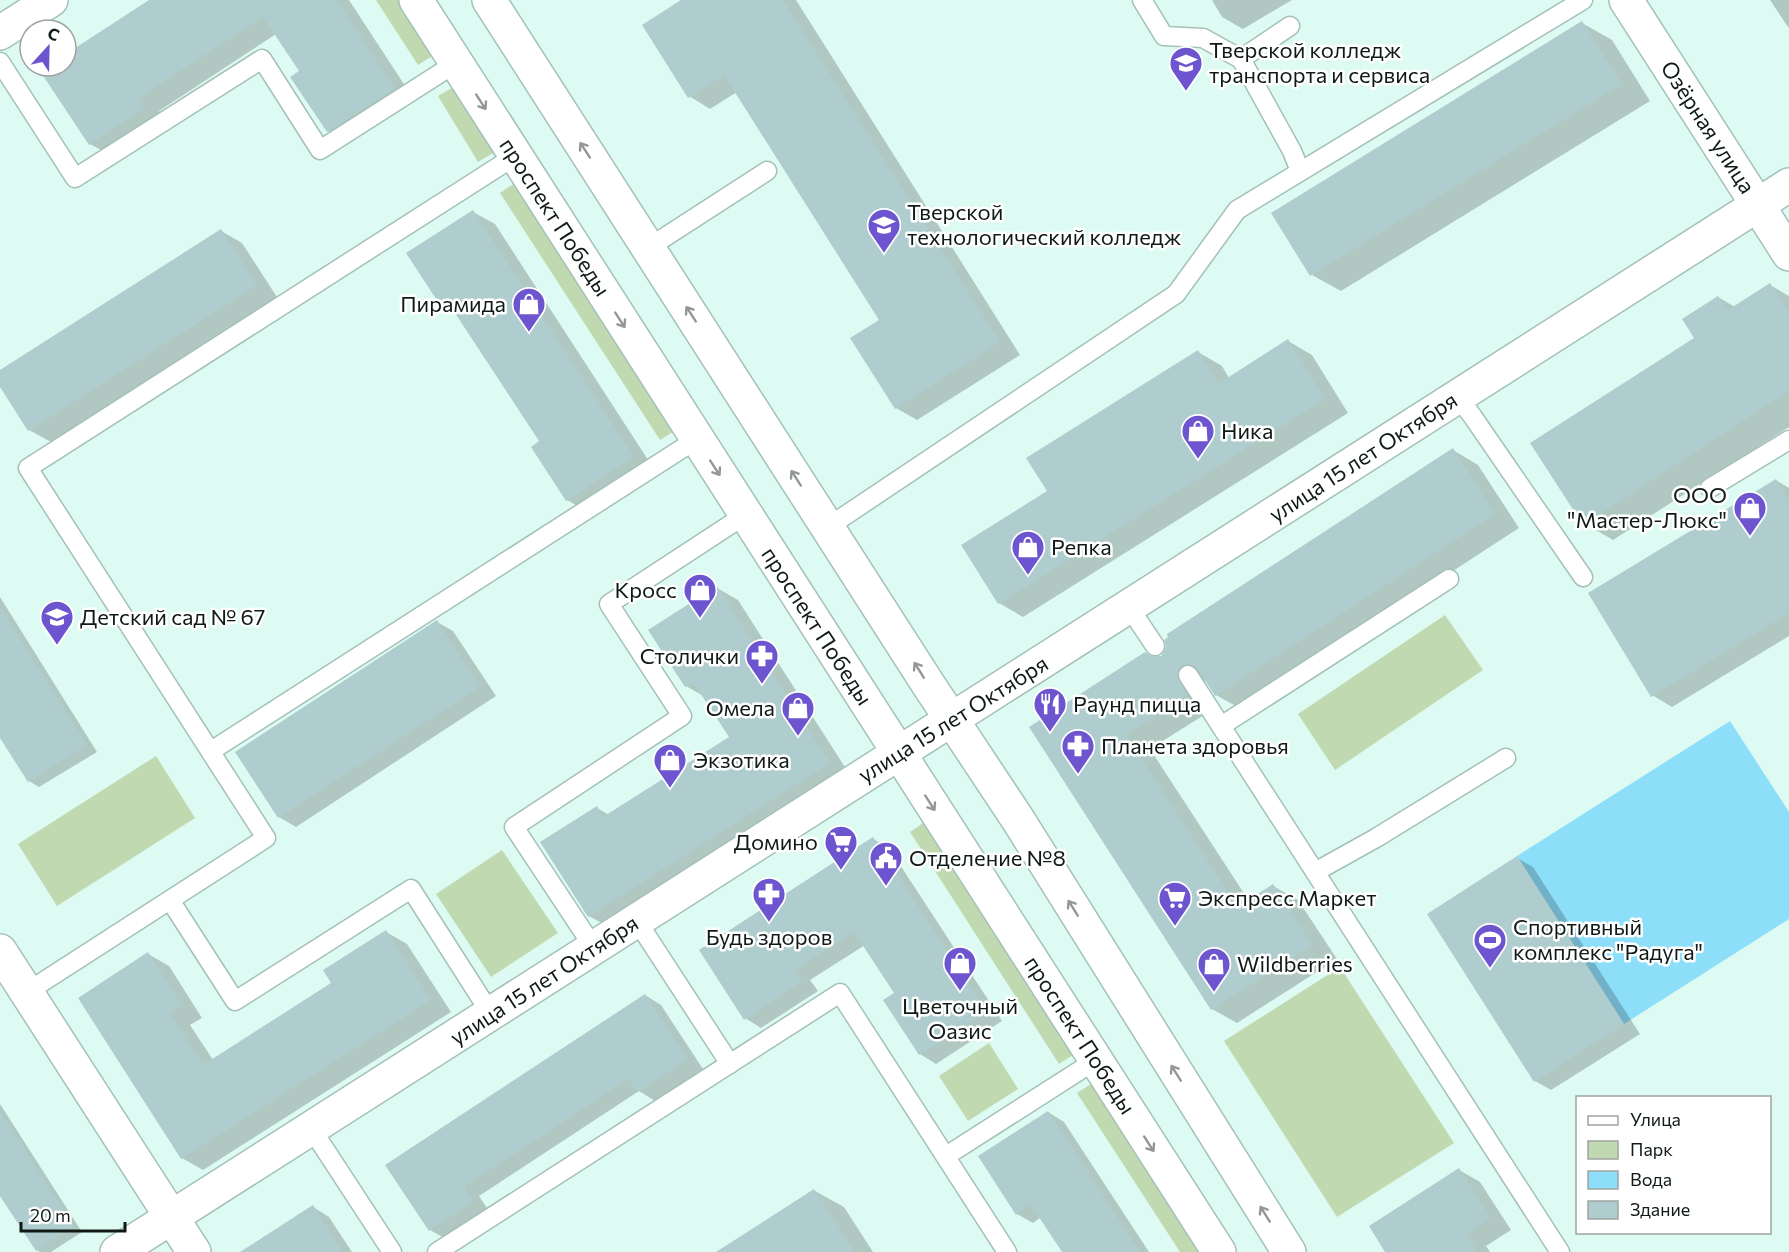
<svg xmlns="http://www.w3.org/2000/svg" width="1789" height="1252" viewBox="0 0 1789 1252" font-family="Commissioner,sans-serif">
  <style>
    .green { fill: #c1d9b1 }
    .water { fill: #8ddef9 }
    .shadow { fill: #0003 }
    .building { fill: #afcdce }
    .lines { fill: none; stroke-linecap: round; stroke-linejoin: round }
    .service-casing { stroke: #a4c1b9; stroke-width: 21 }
    .minor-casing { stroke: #a4c1b9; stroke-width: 36 }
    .tertiary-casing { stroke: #a4c1b9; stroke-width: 36 }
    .secondary-casing { stroke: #a4c1b9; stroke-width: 36 }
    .service { stroke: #fff; stroke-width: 18 }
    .minor { stroke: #fff; stroke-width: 33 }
    .tertiary { stroke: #fff; stroke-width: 33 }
    .secondary { stroke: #fff; stroke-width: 33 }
    .oneway { stroke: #939897 }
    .labels { text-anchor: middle; stroke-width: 5; stroke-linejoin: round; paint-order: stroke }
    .poi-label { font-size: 22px; fill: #101b18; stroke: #fff; text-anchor: start }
    .street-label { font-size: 22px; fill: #101b18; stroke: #fff }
  </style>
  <rect width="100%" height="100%" fill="#ddfbf2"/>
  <!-- green -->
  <g class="green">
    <path d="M376 0H403L437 53 418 65Z"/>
    <path d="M457 85 498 150 478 162 438 96Z"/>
    <path d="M518 181 679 428 660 440 500 193Z"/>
    <path d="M1445 615 1483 670 1335 770 1298 714Z"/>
    <path d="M156 756 195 818 57 906 18 844Z"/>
    <path d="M923 823 1073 1055 1059 1064 910 832Z"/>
    <path d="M502 850 558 933 491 977 436 894Z"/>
    <path d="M1340 967 1454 1143 1337 1217 1224 1041Z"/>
    <path d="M989 1043 1018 1089 968 1121 939 1076Z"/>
    <path d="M1091 1084 1200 1252H1180L1077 1093Z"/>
  </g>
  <!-- water -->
  <path class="water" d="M1730 721 1789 812V919L1624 1024 1517 856Z"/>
  <!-- shadow -->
  <g class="shadow">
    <path d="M152 0H349L415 101 349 143 328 131 301 72 276 34 159 111 166 121 112 156 90 144 51 66H66V56Z"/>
    <path d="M685 0H796L1020 355 917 420 896 408 881 321 737 92 710 109 689 96Z"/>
    <path d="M1212 0H1292L1243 29 1222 17Z"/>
    <path d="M1770 0H1789V28L1788 27Z"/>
    <path d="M1582 23 1612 40 1650 101 1341 291 1312 275Z"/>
    <path d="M473 212 495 224 654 469 588 512 567 500 541 442 459 316 443 307Z"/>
    <path d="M221 231 242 243 277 297 51 442 29 430 0 384V372Z"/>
    <path d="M1770 285 1789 296V427L1613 540 1584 523 1696 338 1718 297 1735 307Z"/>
    <path d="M1288 341 1312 355 1348 413 1023 617 999 603 963 546 1049 491 1198 352 1222 366 1229 378Z"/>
    <path d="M1453 450 1478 465 1519 528 1241 709 1216 695 1206 680 1203 684 1212 710 1150 749 1249 901 1273 886 1298 900 1337 959 1237 1023 1212 1009 1031 727 1152 658 1161 657Z"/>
    <path d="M1777 481 1789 488V636L1672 707 1652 695Z"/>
    <path d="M717 588 738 600 850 775 610 928 589 916 597 808 609 815 731 737 705 697 686 686Z"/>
    <path d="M0 597 97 752 39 787 29 781 0 736Z"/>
    <path d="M437 622 453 631 496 696 296 827 279 817 237 753Z"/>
    <path d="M873 839 889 848 1002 1021 936 1064 920 1054 885 1001 896 993 865 945 810 980 818 991 761 1028 745 1018Z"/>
    <path d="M1517 858 1533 867 1640 1034 1551 1090 1535 1081Z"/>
    <path d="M386 932 407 944 451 1012 203 1170 182 1158 148 954 169 966 202 1018 190 1025 213 1060 333 983Z"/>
    <path d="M645 995 661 1005 703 1069 655 1101 639 1091 479 1196 489 1211 446 1239 430 1230 387 1165Z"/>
    <path d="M0 1104 82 1232 51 1252H40L37 1250 0 1193Z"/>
    <path d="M1048 1112 1064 1122 1149 1252H1063L1041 1217 1033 1223 1017 1214Z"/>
    <path d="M1459 1170 1480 1182 1511 1230 1486 1246 1490 1252H1387Z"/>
    <path d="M815 1191 844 1207 873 1252H719Z"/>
    <path d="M313 1207 329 1217 352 1252H252Z"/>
  </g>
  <!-- building -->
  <g class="building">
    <path d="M149 0H337L395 89 327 132 290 77 299 71 263 17 139 98 145 108 89 145 40 71 48 66H66V54Z"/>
    <path d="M681 0H783L1000 342 895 409 850 338 879 320 724 75 688 98 642 25Z"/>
    <path d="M1582 21 1622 84 1310 276 1271 213Z"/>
    <path d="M473 210 634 457 566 501 531 447 539 441 449 304 442 308 406 253Z"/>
    <path d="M221 229 257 285 28 431 0 387V370Z"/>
    <path d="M1770 283 1789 313V391L1583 525 1530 443 1694 338 1682 319 1718 296 1728 310Z"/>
    <path d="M1288 339 1325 399 998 604 961 545 1047 491 1026 458 1198 350 1218 384Z"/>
    <path d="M1453 448 1495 514 1215 696 1197 668 1188 664 1182 665 1178 669 1177 676 1188 695 1126 735 1238 907 1273 884 1313 945 1211 1010 1029 727 1145 652 1151 656H1161L1165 650 1166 645 1164 640 1168 637 1167 634Z"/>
    <path d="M1776 479 1789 500V613L1651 697 1588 593Z"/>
    <path d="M717 586 830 763 588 917 540 842 597 806 603 817 729 737 693 682 685 687 648 630Z"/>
    <path d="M0 607 87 745 28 782 0 738Z"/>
    <path d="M437 620 480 687 278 818 235 752Z"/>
    <path d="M873 837 987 1012 919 1055 883 1000 894 993 854 932 795 970 802 981 744 1020 699 950Z"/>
    <path d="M1517 856 1624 1024 1534 1082 1427 914Z"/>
    <path d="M386 930 431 1000 181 1159 78 998 148 952 182 1005 170 1013 203 1065 331 983 323 970Z"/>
    <path d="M645 994 688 1059 638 1092 628 1079 464 1187 474 1201 429 1231 385 1165Z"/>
    <path d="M0 1111 74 1226 36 1251 0 1196Z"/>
    <path d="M1048 1111 1140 1252H1062L1031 1205 1016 1215 978 1156Z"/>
    <path d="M1459 1168 1491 1218 1466 1234 1478 1252H1385L1369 1226Z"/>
    <path d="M814 1189 855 1252H716Z"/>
    <path d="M313 1205 343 1252H240Z"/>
  </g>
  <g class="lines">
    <!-- service casing -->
    <g class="service-casing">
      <g id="service">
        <path d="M1142 0 1164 36 1203 38 1241 59 1290 26"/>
        <path d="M1241 59 1292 151 1300 171"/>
        <path d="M0 62 75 178 262 59 320 150 456 63"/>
        <path d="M648 248 767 171"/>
        <path d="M1458 397 1473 417 1583 577"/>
        <path d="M1710 488 1789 440"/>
        <path d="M828 527 1176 294 1237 210 1583 0"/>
        <path d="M1129 607 1155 646"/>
        <path d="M1188 675 1560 1252"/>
        <path d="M1221 726 1449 579"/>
        <path d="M211 751 697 439"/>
        <path d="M1315 872 1376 838 1506 758"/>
        <path d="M170 900 235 1001 411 889 491 1014"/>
        <path d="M637 921 730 1064"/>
        <path d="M594 948 514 827 682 716 609 604 745 515"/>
        <path d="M27 992 266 838 28 468 515 156"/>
        <path d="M311 1128 392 1252"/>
        <path d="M946 1156 1096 1060"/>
        <path d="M437 1252 840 993 1007 1252"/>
      </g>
    </g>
    <!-- minor casing -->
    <g class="minor-casing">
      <g id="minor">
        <path d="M1626 0 1789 254"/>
        <path d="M0 33 51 0"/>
        <path d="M0 951 194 1252"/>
      </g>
    </g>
    <!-- tertiary casing -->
    <g class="tertiary-casing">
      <path id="tertiary" d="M117 1252 1789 185"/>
    </g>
    <!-- secondary casing -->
    <g class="secondary-casing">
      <g id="secondary">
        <path d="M416 0 1219 1252"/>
        <path d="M489 0 928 684 1017 818 1289 1252"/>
      </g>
    </g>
    <!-- service -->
    <use href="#service" class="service"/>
    <!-- minor -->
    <use href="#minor" class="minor"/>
    <!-- tertiary -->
    <use href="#tertiary" class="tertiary"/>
    <!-- secondary -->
    <use href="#secondary" class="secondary"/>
  </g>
  <!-- one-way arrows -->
  <defs><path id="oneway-shaft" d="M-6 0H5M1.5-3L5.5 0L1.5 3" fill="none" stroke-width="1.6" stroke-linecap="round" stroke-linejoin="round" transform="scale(1.5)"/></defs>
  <g class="oneway">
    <use href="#oneway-shaft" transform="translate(481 102) rotate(57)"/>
    <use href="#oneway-shaft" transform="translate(585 150) rotate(-123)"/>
    <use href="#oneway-shaft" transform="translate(691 314) rotate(-123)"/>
    <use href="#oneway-shaft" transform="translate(620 320) rotate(57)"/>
    <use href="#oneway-shaft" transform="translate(715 468) rotate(57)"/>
    <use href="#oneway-shaft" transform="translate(796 478) rotate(-123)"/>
    <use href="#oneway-shaft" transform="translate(919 670) rotate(-122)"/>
    <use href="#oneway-shaft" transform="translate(930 803) rotate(57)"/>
    <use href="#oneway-shaft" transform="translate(1073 908) rotate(-122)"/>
    <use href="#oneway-shaft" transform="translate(1176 1073) rotate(-122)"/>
    <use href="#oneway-shaft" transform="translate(1149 1144) rotate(57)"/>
    <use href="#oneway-shaft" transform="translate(1265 1214) rotate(-122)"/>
  </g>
  <!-- icons -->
  <defs>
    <g id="university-pin" transform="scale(1.725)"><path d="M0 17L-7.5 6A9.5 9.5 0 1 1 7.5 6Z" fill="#6c55cf" stroke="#fff"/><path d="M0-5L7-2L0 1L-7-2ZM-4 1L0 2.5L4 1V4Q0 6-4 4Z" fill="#fff"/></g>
    <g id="shop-pin" transform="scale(1.725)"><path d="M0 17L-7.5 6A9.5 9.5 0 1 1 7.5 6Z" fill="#6c55cf" stroke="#fff"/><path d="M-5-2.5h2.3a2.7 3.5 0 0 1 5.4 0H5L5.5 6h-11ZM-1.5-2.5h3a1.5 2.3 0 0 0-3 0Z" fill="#fff"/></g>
    <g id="school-pin" transform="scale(1.725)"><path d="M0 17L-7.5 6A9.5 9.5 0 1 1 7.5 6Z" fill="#6c55cf" stroke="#fff"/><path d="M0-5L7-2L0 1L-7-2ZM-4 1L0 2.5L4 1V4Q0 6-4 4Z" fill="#fff"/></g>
    <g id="pharmacy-pin" transform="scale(1.725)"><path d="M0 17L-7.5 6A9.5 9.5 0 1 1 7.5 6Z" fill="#6c55cf" stroke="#fff"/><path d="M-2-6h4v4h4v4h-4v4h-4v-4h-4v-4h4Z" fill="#fff"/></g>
    <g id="restaurant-pin" transform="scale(1.725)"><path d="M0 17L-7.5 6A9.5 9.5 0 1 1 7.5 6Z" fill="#6c55cf" stroke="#fff"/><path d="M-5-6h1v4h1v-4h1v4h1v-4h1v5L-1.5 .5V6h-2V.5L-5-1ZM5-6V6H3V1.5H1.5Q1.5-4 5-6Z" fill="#fff"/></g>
    <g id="supermarket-pin" transform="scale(1.725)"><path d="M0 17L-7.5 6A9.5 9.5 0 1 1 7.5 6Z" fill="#6c55cf" stroke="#fff"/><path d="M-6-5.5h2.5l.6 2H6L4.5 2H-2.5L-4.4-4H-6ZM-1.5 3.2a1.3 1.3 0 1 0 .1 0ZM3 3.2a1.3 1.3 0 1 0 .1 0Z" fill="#fff"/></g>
    <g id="civic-pin" transform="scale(1.725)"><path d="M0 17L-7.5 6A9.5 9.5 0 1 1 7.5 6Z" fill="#6c55cf" stroke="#fff"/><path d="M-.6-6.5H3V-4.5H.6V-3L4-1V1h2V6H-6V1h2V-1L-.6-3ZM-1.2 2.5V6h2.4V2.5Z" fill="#fff"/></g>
    <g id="stadium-pin" transform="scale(1.725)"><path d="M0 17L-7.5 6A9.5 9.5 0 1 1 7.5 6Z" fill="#6c55cf" stroke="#fff"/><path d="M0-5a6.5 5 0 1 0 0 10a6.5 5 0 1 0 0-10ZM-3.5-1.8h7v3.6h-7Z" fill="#fff"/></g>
  </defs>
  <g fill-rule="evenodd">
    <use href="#university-pin" x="1186" y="63"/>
    <use href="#university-pin" x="884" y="225"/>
    <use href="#shop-pin" x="529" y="304"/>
    <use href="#shop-pin" x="1198" y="431"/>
    <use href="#shop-pin" x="1750" y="508"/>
    <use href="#shop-pin" x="1028" y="547"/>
    <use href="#shop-pin" x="700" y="590"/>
    <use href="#school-pin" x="57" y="617"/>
    <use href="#pharmacy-pin" x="762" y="656"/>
    <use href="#restaurant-pin" x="1050" y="704"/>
    <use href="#shop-pin" x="798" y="708"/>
    <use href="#pharmacy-pin" x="1078" y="746"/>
    <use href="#shop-pin" x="670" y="760"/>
    <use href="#supermarket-pin" x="841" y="842"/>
    <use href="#civic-pin" x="886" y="858"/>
    <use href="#pharmacy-pin" x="769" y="894"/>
    <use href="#supermarket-pin" x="1175" y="898"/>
    <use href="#stadium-pin" x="1490" y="940"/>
    <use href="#shop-pin" x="960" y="963"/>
    <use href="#shop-pin" x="1214" y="964"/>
  </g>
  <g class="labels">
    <!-- poi labels -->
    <g class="poi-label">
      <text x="1209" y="58">Тверской колледж<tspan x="1209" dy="25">транспорта и сервиса</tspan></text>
      <text x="907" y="220">Тверской<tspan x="907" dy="25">технологический колледж</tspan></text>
      <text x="506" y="312" text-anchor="end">Пирамида</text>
      <text x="1221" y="439">Ника</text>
      <text x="1727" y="503" text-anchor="end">ООО<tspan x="1727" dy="25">"Мастер-Люкс"</tspan></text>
      <text x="1051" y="555">Репка</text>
      <text x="677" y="598" text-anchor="end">Кросс</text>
      <text x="80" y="625">Детский сад № 67</text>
      <text x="739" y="664" text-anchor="end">Столички</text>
      <text x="1073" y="712">Раунд пицца</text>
      <text x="775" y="716" text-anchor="end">Омела</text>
      <text x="1101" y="754">Планета здоровья</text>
      <text x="693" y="768">Экзотика</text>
      <text x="818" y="850" text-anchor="end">Домино</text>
      <text x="909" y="866">Отделение №8</text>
      <text x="1198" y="906">Экспресс Маркет</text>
      <text x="1513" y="935">Спортивный<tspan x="1513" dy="25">комплекс "Радуга"</tspan></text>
      <text x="769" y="945" text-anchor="middle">Будь здоров</text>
      <text x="1237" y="972">Wildberries</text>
      <text x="960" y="1014" text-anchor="middle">Цветочный<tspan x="960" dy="25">Оазис</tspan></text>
    </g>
    <!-- street labels -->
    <g class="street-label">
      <text transform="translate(1708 127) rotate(57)" y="8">Озёрная улица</text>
      <text transform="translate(555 217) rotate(57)" y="8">проспект Победы</text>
      <text transform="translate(1363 457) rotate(-33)" y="8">улица 15 лет Октября</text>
      <text transform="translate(817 626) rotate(57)" y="8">проспект Победы</text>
      <text transform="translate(953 719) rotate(-32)" y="8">улица 15 лет Октября</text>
      <text transform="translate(544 980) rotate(-33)" y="8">улица 15 лет Октября</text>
      <text transform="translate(1080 1035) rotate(57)" y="8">проспект Победы</text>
    </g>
  </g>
  <!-- legend -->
  <rect x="1576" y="1096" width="195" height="138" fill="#ffffff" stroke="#9fa4a3" stroke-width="1.5"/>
  <rect x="1588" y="1116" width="30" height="9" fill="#ffffff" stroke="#9fa4a3" stroke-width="1.5"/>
  <text x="1630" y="1126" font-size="18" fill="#101b18">Улица</text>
  <rect x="1588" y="1141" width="30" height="18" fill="#c1d9b1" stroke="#9fa4a3" stroke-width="1.5"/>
  <text x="1630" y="1156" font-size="18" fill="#101b18">Парк</text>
  <rect x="1588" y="1171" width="30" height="18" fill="#8ddef9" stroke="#9fa4a3" stroke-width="1.5"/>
  <text x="1630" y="1186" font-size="18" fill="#101b18">Вода</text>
  <rect x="1588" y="1201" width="30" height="18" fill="#afcdce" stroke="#9fa4a3" stroke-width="1.5"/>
  <text x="1630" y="1216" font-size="18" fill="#101b18">Здание</text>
  <!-- north arrow -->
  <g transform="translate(48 48) rotate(22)"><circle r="28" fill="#ffffff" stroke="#9fa4a3" stroke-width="1.5"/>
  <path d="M0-4.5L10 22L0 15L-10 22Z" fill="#6c55cf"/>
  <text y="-9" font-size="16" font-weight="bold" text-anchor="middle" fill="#101b18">С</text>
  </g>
  <!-- scale -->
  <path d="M21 1222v9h104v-9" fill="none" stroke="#101b18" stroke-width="3"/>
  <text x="30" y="1222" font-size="18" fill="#101b18" stroke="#ffffff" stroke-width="4.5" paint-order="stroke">20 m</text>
</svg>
